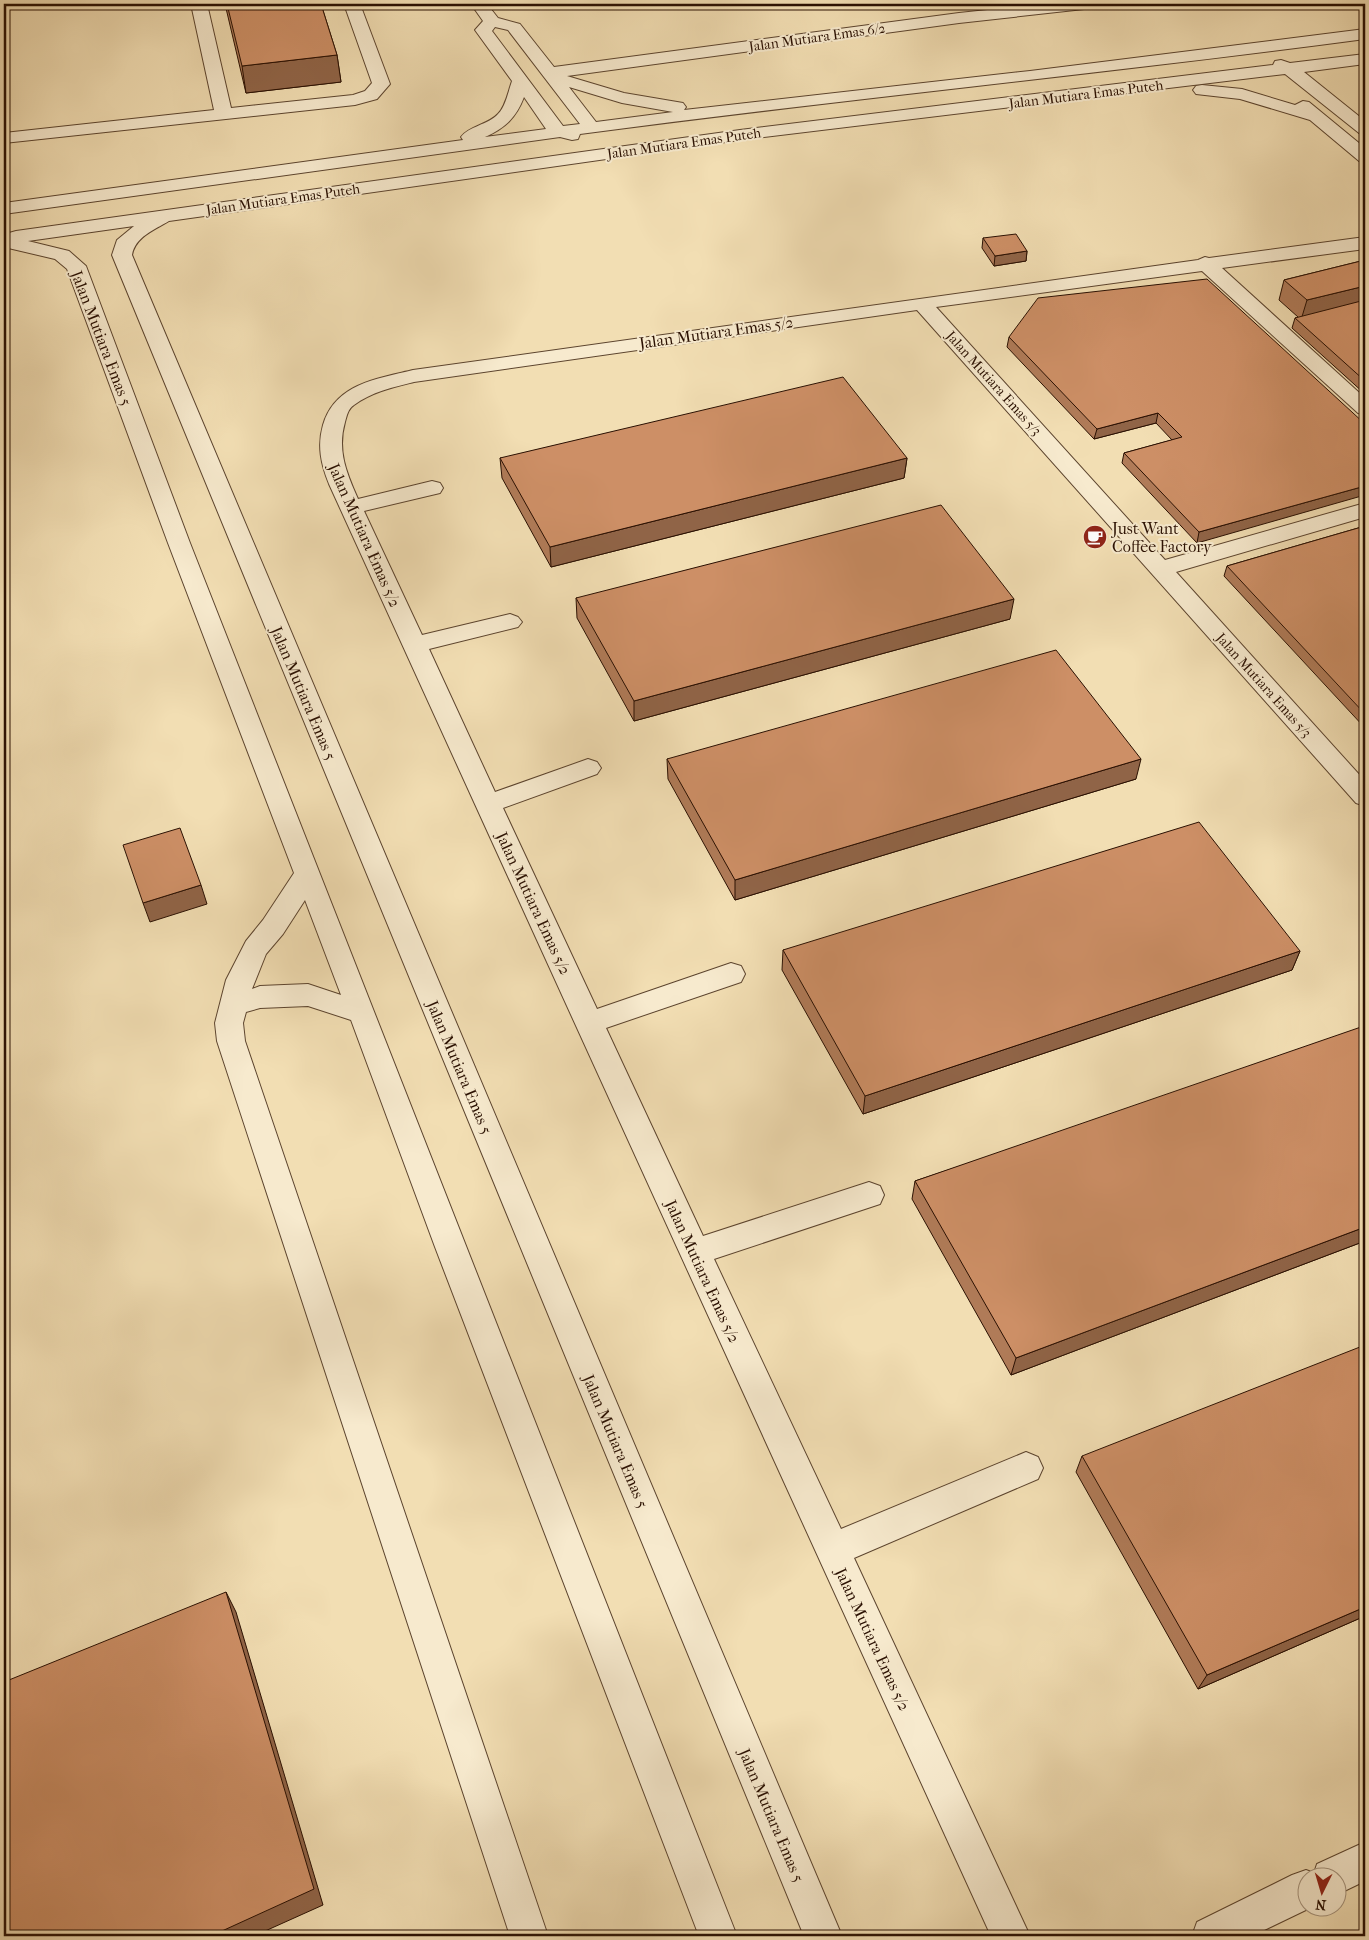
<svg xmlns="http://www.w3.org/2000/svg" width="1369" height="1940" viewBox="0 0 1369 1940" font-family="'IM FELL French Canon',serif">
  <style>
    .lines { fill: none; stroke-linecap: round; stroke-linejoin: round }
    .minor-casing { stroke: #5c442e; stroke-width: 2 }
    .minor { fill: #f7eace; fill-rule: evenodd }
    .wall { fill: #b07b58; stroke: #2a1002 }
    .shaded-wall { fill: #906447; stroke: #2a1002 }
    .building { fill: #cd8f66; stroke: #2a1002 }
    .labels { text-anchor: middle; stroke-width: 4; stroke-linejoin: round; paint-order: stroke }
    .far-street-label { font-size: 14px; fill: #2a1002; stroke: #f7eace }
    .street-label { font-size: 16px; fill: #2a1002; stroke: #f7eace }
    .poi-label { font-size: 16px; fill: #2a1002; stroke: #f7eace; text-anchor: start }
  </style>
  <rect width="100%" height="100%" fill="#f2deb3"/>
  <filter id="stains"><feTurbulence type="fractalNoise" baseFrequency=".004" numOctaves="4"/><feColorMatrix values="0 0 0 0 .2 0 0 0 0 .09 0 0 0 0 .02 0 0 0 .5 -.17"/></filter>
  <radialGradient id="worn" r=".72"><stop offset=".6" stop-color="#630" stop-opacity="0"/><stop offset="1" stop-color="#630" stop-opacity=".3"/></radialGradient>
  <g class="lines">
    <!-- minor casing -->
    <g class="minor-casing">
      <g id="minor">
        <path d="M191 4H207L231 108 353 95 365 91 372 83 344 4H360L390 84 377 99 355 105 4 143V133L214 110Z"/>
        <path d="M471 4H487L498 18 520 24 554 67 959 13 1043 4H1092L1090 7 1084 9 959 23 567 76 624 93 683 103 686 107 684 110 1030 71 1365 29V39C1104 74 842 99 580 134L578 139 572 140 560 137 4 214V203L463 140 461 137C469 126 488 125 498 114 506 106 508 92 512 81L475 30 483 21ZM495 27 508 30 580 124 563 126 492 31ZM569 87 622 103 673 112 596 122ZM524 97 546 129 485 137C505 128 516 118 524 97Z"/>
        <path d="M1365 54V64L1304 72 1365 121V134L1359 133 1285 74 740 140 169 221C154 230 135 237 132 255L842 1936H804L112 255 117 240 134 226 28 241 69 251 86 266 190 543 737 1936H699L435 1247 351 1020 308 1006 260 1008 246 1012 243 1023 245 1041 548 1936H510L217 1041 215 1023 226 980 246 941 263 920 294 873 168 543 67 269 55 259 4 247V235L7 236 9 233 16 231 740 130 1273 65 1275 61 1281 60 1290 63ZM305 900 341 995 308 984 260 986 252 989 266 954 283 934Z"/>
        <path d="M1202 85 1242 89 1295 105 1303 101 1309 102 1365 148V162L1359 161 1310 120 1240 99 1196 94 1193 90 1196 86Z"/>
        <path d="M1365 237V249L1222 268 1365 398V415L1358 413 1202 271 936 307 1165 560 1365 503V517L1176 572 1365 781V806L1356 803 917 310 414 382C394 387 371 392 354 405 348 409 347 415 345 422 337 450 346 472 358 499L432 481 440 483 443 488 440 493 364 511 422 635 510 614 518 617 522 622 518 627 429 649 495 792 588 759 597 762 601 768 597 774 503 808 597 1009 731 963 741 966 745 974 741 982 606 1028 703 1236 869 1182 880 1186 884 1195 880 1204 714 1259 841 1529 1026 1452 1038 1457 1043 1468 1038 1479 854 1558 1030 1936H991L329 484C321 464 317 446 323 425 335 384 376 379 413 370L1198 260 1205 257 1209 258Z"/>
        <path d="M1365 1842V1881L1336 1895V1878H1306V1908H1310L1252 1936H1192L1197 1922 1292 1875 1306 1870 1314 1873 1317 1864Z"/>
      </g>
    </g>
    <!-- minor -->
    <use href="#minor" class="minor"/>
  </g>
  <!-- wall -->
  <g class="wall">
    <path d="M225 4H321L337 55 341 82 246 93Z"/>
    <path d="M983 238 1027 251 1026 261 994 266 982 248Z"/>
    <path d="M1365 260V394L1292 328 1295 318 1298 317 1279 300 1284 280Z"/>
    <path d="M1009 337 1365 424 1197 543 1122 463 1124 453 1172 440 1156 423 1094 439 1007 347Z"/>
    <path d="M500 458H907L904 478 551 567 502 478Z"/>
    <path d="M1365 526V728L1224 576 1227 566Z"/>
    <path d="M576 598 1010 619 634 721 577 618Z"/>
    <path d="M667 759 1136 779 735 900 668 779Z"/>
    <path d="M783 950 1300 951 1292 970 863 1114 782 970Z"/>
    <path d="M1365 1032V1241L1011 1375 912 1199 915 1181Z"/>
    <path d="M1082 1456 1365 1616 1198 1689 1076 1472Z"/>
  </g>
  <!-- shaded-wall -->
  <g class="shaded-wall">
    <path d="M337 55 341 82 246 93 242 66Z"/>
    <path d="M1027 251 1026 261 994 266 995 256Z"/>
    <path d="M1365 286V304L1301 320 1307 300Z"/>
    <path d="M1158 413 1156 423 1094 439 1097 429Z"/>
    <path d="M907 458 904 478 551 567 550 547Z"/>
    <path d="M1365 486V495L1197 543 1199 532Z"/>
    <path d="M1014 599 1010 619 634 721V701Z"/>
    <path d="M1141 759 1136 779 735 900V880Z"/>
    <path d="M201 885 207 904 150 922 143 903Z"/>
    <path d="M1300 951 1292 970 863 1114 865 1096Z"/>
    <path d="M1365 1227V1241L1011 1375 1016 1358Z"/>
    <path d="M226 1592 236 1612 323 1905 254 1936H211Z"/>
    <path d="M1365 1607V1616L1198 1689 1207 1675Z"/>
  </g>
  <!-- building -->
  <g class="building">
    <path d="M227 4H321L337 55 242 66Z"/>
    <path d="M1016 234 1027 251 995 256 983 238Z"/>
    <path d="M1365 260V286L1307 300 1284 280Z"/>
    <path d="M1207 279 1365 424V486L1199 532 1124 453 1182 437 1158 413 1097 429 1009 337 1038 298Z"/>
    <path d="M1365 300V381L1295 318Z"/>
    <path d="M843 377 907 458 550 547 500 458Z"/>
    <path d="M941 505 1014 599 634 701 576 598Z"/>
    <path d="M1365 526V714L1227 566Z"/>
    <path d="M1056 650 1141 759 735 880 667 759Z"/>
    <path d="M1199 822 1300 951 865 1096 783 950Z"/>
    <path d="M180 828 201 885 143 903 123 845Z"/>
    <path d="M1361 1027 1365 1032V1227L1016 1358 915 1181Z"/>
    <path d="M1365 1345V1607L1207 1675 1082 1456Z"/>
    <path d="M226 1592 314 1889 211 1936H4V1682Z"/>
  </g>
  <!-- icons -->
  <defs>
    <g id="cafe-disc" transform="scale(1.25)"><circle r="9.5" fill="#8f2418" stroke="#f7eace"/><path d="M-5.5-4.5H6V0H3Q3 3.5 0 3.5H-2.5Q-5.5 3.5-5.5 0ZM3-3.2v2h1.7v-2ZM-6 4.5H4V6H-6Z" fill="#fff"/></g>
  </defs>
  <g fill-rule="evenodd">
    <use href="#cafe-disc" x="1095" y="537"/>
  </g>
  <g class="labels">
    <!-- far-street labels -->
    <g class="far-street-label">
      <text transform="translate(817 37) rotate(-8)" y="5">Jalan Mutiara Emas 6/2</text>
      <text transform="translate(1086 94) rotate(-7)" y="5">Jalan Mutiara Emas Puteh</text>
      <text transform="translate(684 143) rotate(-8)" y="5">Jalan Mutiara Emas Puteh</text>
      <text transform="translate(283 199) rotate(-8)" y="5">Jalan Mutiara Emas Puteh</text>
      <text transform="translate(994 383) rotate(48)" y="5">Jalan Mutiara Emas 5/3</text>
      <text transform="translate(1264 685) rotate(48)" y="5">Jalan Mutiara Emas 5/3</text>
    </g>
    <!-- street labels -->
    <g class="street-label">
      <text transform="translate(716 332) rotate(-8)" y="6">Jalan Mutiara Emas 5/2</text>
      <text transform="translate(102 338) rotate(69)" y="6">Jalan Mutiara Emas 5</text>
      <text transform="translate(365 535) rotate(66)" y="6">Jalan Mutiara Emas 5/2</text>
      <text transform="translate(304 693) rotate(67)" y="6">Jalan Mutiara Emas 5</text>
      <text transform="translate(534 903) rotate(65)" y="6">Jalan Mutiara Emas 5/2</text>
      <text transform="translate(460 1067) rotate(67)" y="6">Jalan Mutiara Emas 5</text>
      <text transform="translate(703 1271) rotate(65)" y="6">Jalan Mutiara Emas 5/2</text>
      <text transform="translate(616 1441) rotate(67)" y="6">Jalan Mutiara Emas 5</text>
      <text transform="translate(873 1639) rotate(65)" y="6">Jalan Mutiara Emas 5/2</text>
      <text transform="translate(772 1815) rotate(67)" y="6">Jalan Mutiara Emas 5</text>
    </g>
    <!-- poi labels -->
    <g class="poi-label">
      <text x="1112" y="534">Just Want<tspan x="1112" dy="18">Coffee Factory</tspan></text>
    </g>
  </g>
  <!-- margin -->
  <rect width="1369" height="1940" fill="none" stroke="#f2deb3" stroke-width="20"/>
  <rect x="5" y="5" width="1359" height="1930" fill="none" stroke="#2a1002" stroke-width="2.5"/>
  <rect x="10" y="10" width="1349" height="1920" fill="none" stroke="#2a1002"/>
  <!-- north arrow -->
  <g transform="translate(1322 1892) rotate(185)"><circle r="24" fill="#f7eace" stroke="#a5937c"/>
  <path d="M0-4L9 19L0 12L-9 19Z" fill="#8f2418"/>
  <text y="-8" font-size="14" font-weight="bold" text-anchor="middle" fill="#2a1002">N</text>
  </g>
  <rect width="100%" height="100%" filter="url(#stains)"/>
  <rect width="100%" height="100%" fill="url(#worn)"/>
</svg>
